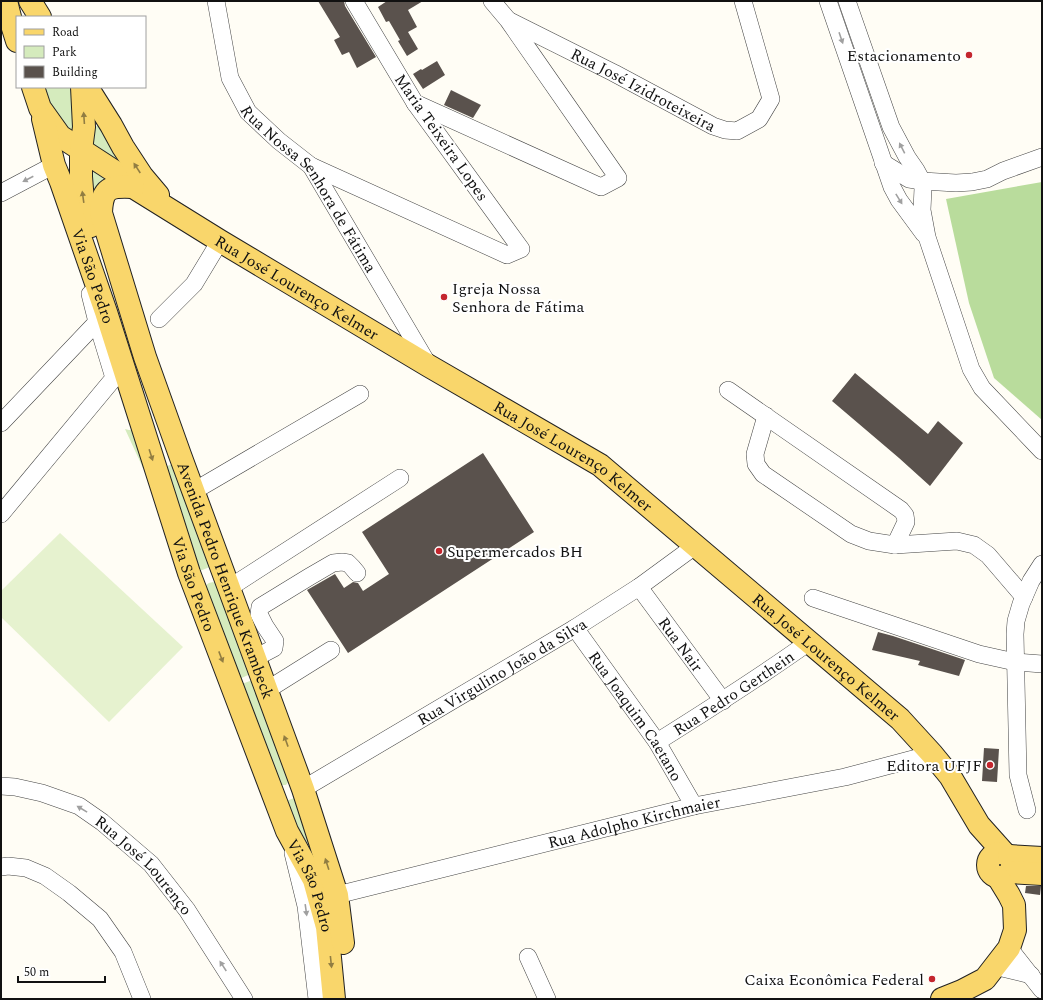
<svg xmlns="http://www.w3.org/2000/svg" width="1043" height="1000" viewBox="0 0 1043 1000" font-family="Spectral,serif">
  <style>
    .green { fill: #d5ebbd }
    .forest { fill: #b9dc9c }
    .pitch { fill: #e6f2cf }
    .building { fill: #5a524d }
    .lines { fill: none; stroke-linecap: round; stroke-linejoin: round }
    .minor-casing { stroke: #444; stroke-width: 18 }
    .major-casing { stroke: #222; stroke-width: 24 }
    .minor { stroke: #fff; stroke-width: 17 }
    .major { stroke: #f9d66b; stroke-width: 22 }
    .oneway { fill: #a0a0a0 }
    .oneway2 { fill: #917d42 }
    .poi-dot { fill: #c4262e; stroke: #fff; stroke-width: 1.5 }
    .labels { text-anchor: middle; stroke-width: 4; stroke-linejoin: round; paint-order: stroke }
    .poi-label { font-size: 16px; fill: #111; stroke: #fff; text-anchor: end }
    .street-label { font-size: 16px; fill: #111; stroke: #fff }
  </style>
  <rect width="100%" height="100%" fill="#fffdf5"/>
  <!-- green -->
  <g class="green">
    <path d="M45 87H70C72 95 78 116 76 123 75 127 73 130 70 132L59 126Z"/>
    <path d="M97 126H100L132 171 91 149 94 127Z"/>
    <path d="M91 170 106 180 94 199 89 171Z"/>
    <path d="M125 429 129 430H135L144 468H143Z"/>
    <path d="M178 462 215 565 197 572 162 468Z"/>
    <path d="M213 582 215 583 217 585 243 660 252 664 255 672 237 680 205 589C206 584 208 583 213 582Z"/>
    <path d="M258 678 289 781 286 785H282L279 782 252 707 245 704 239 685Z"/>
    <path d="M300 796 324 871 283 802Z"/>
  </g>
  <!-- forest -->
  <path class="forest" d="M1042 182V420L994 378 969 303 946 199Z"/>
  <!-- pitch -->
  <path class="pitch" d="M60 533 183 647 109 722 1 617V591Z"/>
  <!-- building -->
  <g class="building">
    <path d="M318 1H344L345 6 376 57 357 68 349 52 342 55 334 40 340 37Z"/>
    <path d="M387 1H423L408 10 417 27 408 32 418 49 407 56 398 41 400 40 389 21 386 22 378 7Z"/>
    <path d="M437 61 445 75 423 89 413 74 421 69 422 70Z"/>
    <path d="M451 90 481 105 473 118 444 105Z"/>
    <path d="M855 373 928 434 938 421 963 443 930 486 899 458 832 401Z"/>
    <path d="M483 453 534 532 348 653 307 590 335 574 344 588 353 582 358 583 363 591 389 574 362 532Z"/>
    <path d="M878 632 893 636 965 660 959 676 918 665 920 661 872 650Z"/>
    <path d="M984 748 999 749 997 782 982 781Z"/>
    <path d="M1026 886H1041L1040 895 1025 893Z"/>
  </g>
  <g class="lines">
    <!-- minor casing -->
    <g class="minor-casing">
      <g id="minor">
        <path id="s1" d="M216 1 230 78 248 112 279 141 311 166 429 366"/>
        <path d="M828 1 892 187 899 200 924 234"/>
        <path d="M847 1 891 127 907 157 916 170 922 181 923 188 922 210 927 237 971 369 982 388 1042 451"/>
        <path id="s2" d="M510 21 614 73 713 126 725 130 737 131 759 119 771 99 743 1"/>
        <path d="M415 103 601 187 618 178 508 20 492 1"/>
        <path d="M883 163 909 179 922 181 956 183 972 182 987 179 1003 171 1042 157"/>
        <path d="M311 166 507 255 521 249 415 103 354 1"/>
        <path d="M1 193 54 165"/>
        <path d="M159 319 194 284 220 241"/>
        <path d="M728 390 901 510 905 515 906 522 895 545"/>
        <path d="M766 416 755 454 756 464 763 474 851 534 869 541 895 545 957 541 974 545 988 555 1024 597"/>
        <path d="M1 423 97 322"/>
        <path d="M194 491 360 394"/>
        <path d="M1 514 114 378 97 322 90 294"/>
        <path id="s3" d="M639 587 723 701"/>
        <path d="M229 588 400 478"/>
        <path d="M813 598 979 654 1015 662 1042 664"/>
        <path id="s4" d="M575 628 657 742 694 806"/>
        <path d="M255 658 274 648 275 641 265 626 259 614 260 607 309 577 333 563 342 562 348 563 352 567 357 573"/>
        <path d="M267 690 331 650"/>
        <path id="s5" d="M657 742C708 710 760 677 809 642"/>
        <path id="s6" d="M1 786 15 787 42 793 79 806 102 822 151 864 187 910 244 999"/>
        <path id="s7" d="M303 789 575 628 639 587 695 546"/>
        <path d="M1027 810 1018 775 1015 634 1016 621 1021 604 1031 581 1042 564"/>
        <path d="M293 853 306 906 317 999"/>
        <path d="M1 867 8 866 26 868 45 876 69 893 100 919 123 952 142 999"/>
        <path id="s8" d="M337 895 694 806 845 777 932 754"/>
        <path d="M1009 948 1042 990"/>
        <path d="M528 957 547 999"/>
        <path d="M994 966 1031 975"/>
      </g>
    </g>
    <!-- major casing -->
    <g class="major-casing">
      <g id="major">
        <path d="M6 1 12 25 17 41"/>
        <path d="M30 1 40 17"/>
        <path id="s9" d="M33 87 40 108 60 136 120 175 133 187 220 241 429 366 600 465 900 719 932 754 950 776 979 825 1004 853"/>
        <path d="M82 87 84 127 81 150V177L83 201 91 226"/>
        <path d="M87 87 111 125 123 147 142 176 158 195"/>
        <path id="s10" d="M43 119 54 165 61 182 106 312 189 573 287 831 314 880 327 927 334 999"/>
        <path id="s11" d="M133 187C110 186 102 187 101 213L145 357 180 455 303 789 337 895 343 943"/>
        <circle cx="1000" cy="865" r="12"/>
        <path d="M1009 856 1042 858"/>
        <path d="M1010 872 1042 874"/>
        <path d="M942 999 962 991 985 979 1009 948 1015 930 1014 905 1009 895 998 877"/>
      </g>
    </g>
    <!-- minor -->
    <use href="#minor" class="minor"/>
    <!-- major -->
    <use href="#major" class="major"/>
  </g>
  <!-- one-way arrows -->
  <defs><path id="oneway-solid" d="M-6-.8H1V-3.2L6.5 0L1 3.2V.8H-6Z"/></defs>
  <g class="oneway">
    <use href="#oneway-solid" transform="translate(841 38) rotate(71)"/>
    <use href="#oneway-solid" transform="translate(902 148) rotate(-117)"/>
    <use href="#oneway-solid" transform="translate(28 179) rotate(153)"/>
    <use href="#oneway-solid" transform="translate(899 199) rotate(58)"/>
    <use href="#oneway-solid" transform="translate(82 809) rotate(-149)"/>
    <use href="#oneway-solid" transform="translate(306 910) rotate(82)"/>
    <use href="#oneway-solid" transform="translate(223 966) rotate(-123)"/>
  </g>
  <g class="oneway2">
    <use href="#oneway-solid" transform="translate(84 118) rotate(-94)"/>
    <use href="#oneway-solid" transform="translate(137 168) rotate(-123)"/>
    <use href="#oneway-solid" transform="translate(83 197) rotate(-98)"/>
    <use href="#oneway-solid" transform="translate(151 455) rotate(72)"/>
    <use href="#oneway-solid" transform="translate(221 657) rotate(69)"/>
    <use href="#oneway-solid" transform="translate(286 741) rotate(-110)"/>
    <use href="#oneway-solid" transform="translate(327 864) rotate(-108)"/>
    <use href="#oneway-solid" transform="translate(331 962) rotate(84)"/>
  </g>
  <!-- markers -->
  <g class="poi-dot">
    <circle cx="969" cy="55" r="4"/>
    <circle cx="444" cy="297" r="4"/>
    <circle cx="439" cy="551" r="4"/>
    <circle cx="990" cy="765" r="4"/>
    <circle cx="932" cy="979" r="4"/>
  </g>
  <g class="labels">
    <!-- poi labels -->
    <g class="poi-label">
      <text x="961" y="61">Estacionamento</text>
      <text x="452" y="294" text-anchor="start">Igreja Nossa<tspan x="452" dy="18">Senhora de Fátima</tspan></text>
      <text x="447" y="557" text-anchor="start">Supermercados BH</text>
      <text x="982" y="771">Editora UFJF</text>
      <text x="924" y="985">Caixa Econômica Federal</text>
    </g>
    <!-- street labels -->
    <g class="street-label">
      <text dy="6" stroke="none"><textPath href="#s2" startOffset="150">Rua José Izidroteixeira</textPath></text>
      <text transform="translate(442 137) rotate(55)" y="6">Maria Teixeira Lopes</text>
      <text dy="6" stroke="none"><textPath href="#s1" startOffset="216">Rua Nossa Senhora de Fátima</textPath></text>
      <text dy="6" stroke="none"><textPath href="#s10" startOffset="165">Via São Pedro</textPath></text>
      <text dy="6" stroke="none"><textPath href="#s9" startOffset="338">Rua José Lourenço Kelmer</textPath></text>
      <text dy="6" stroke="none"><textPath href="#s9" startOffset="662">Rua José Lourenço Kelmer</textPath></text>
      <text dy="6" stroke="none"><textPath href="#s11" startOffset="438">Avenida Pedro Henrique Krambeck</textPath></text>
      <text dy="6" stroke="none"><textPath href="#s10" startOffset="489">Via São Pedro</textPath></text>
      <text dy="6" stroke="none"><textPath href="#s3" startOffset="71">Rua Nair</textPath></text>
      <text dy="6" stroke="none"><textPath href="#s9" startOffset="986">Rua José Lourenço Kelmer</textPath></text>
      <text dy="6" stroke="none"><textPath href="#s7" startOffset="231">Rua Virgulino João da Silva</textPath></text>
      <text dy="6" stroke="none"><textPath href="#s5" startOffset="91">Rua Pedro Gerthein</textPath></text>
      <text dy="6" stroke="none"><textPath href="#s4" startOffset="107">Rua Joaquim Caetano</textPath></text>
      <text dy="6" stroke="none"><textPath href="#s8" startOffset="306">Rua Adolpho Kirchmaier</textPath></text>
      <text dy="6" stroke="none"><textPath href="#s6" startOffset="169">Rua José Lourenço</textPath></text>
      <text dy="6" stroke="none"><textPath href="#s10" startOffset="813">Via São Pedro</textPath></text>
    </g>
  </g>
  <!-- border -->
  <rect width="1043" height="1000" fill="none" stroke="#111111" stroke-width="4"/>
  <!-- legend -->
  <rect x="16" y="16" width="130" height="72" fill="#ffffff" stroke="#a0a0a0"/>
  <rect x="24" y="29" width="20" height="6" fill="#f9d66b" stroke="#a0a0a0"/>
  <text x="52" y="36" font-size="12" fill="#111111">Road</text>
  <rect x="24" y="46" width="20" height="12" fill="#d5ebbd" stroke="#a0a0a0"/>
  <text x="52" y="56" font-size="12" fill="#111111">Park</text>
  <rect x="24" y="66" width="20" height="12" fill="#5a524d" stroke="#a0a0a0"/>
  <text x="52" y="76" font-size="12" fill="#111111">Building</text>
  <!-- scale -->
  <path d="M18 976v6h87v-6" fill="none" stroke="#111111" stroke-width="2"/>
  <text x="24" y="976" font-size="12" fill="#111111" stroke="#ffffff" stroke-width="3" paint-order="stroke">50 m</text>
</svg>
